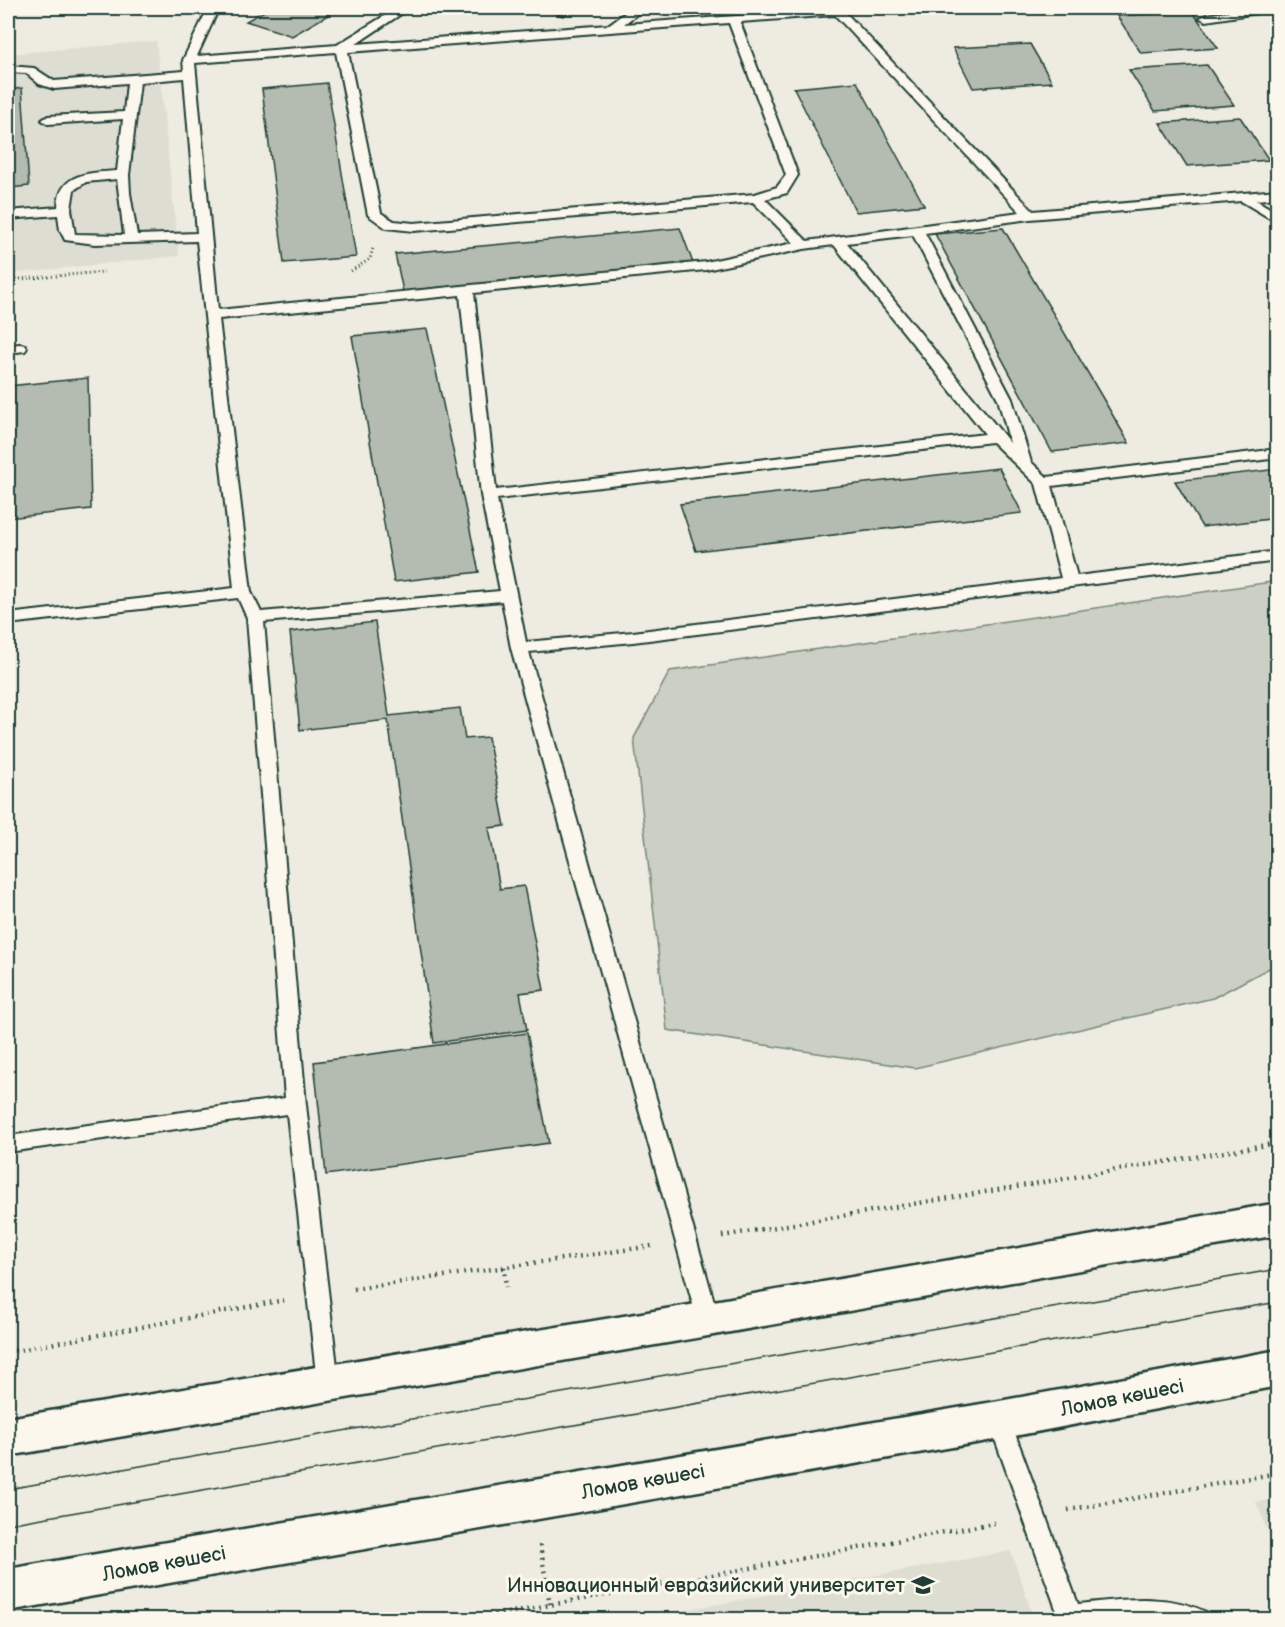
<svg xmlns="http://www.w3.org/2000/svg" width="1285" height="1627" viewBox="0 0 1285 1627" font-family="'Balsamiq Sans',sans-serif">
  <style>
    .built { fill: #ddddd2 }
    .green { fill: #cbcfc4; stroke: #75867c; stroke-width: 1.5 }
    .building { fill: #b4bbb0; stroke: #1f3d34; stroke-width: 1.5 }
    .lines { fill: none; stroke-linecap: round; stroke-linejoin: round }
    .service-casing { stroke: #1f3d34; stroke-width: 4 }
    .secondary-casing { stroke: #1f3d34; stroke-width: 5 }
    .path-far1 { stroke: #1f3d34; stroke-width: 3; stroke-dasharray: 1 3; stroke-linecap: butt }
    .path { stroke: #1f3d34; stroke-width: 4.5; stroke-dasharray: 1.5 5; stroke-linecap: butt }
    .service { fill: #fbf7ec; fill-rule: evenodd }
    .secondary { fill: #fbf7ec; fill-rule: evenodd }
    .tram { stroke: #1f3d34; stroke-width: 1.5 }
    .labels { text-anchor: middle; stroke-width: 6; stroke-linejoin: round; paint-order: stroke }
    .near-street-label { font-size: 20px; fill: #1f3d34; stroke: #fbf7ec }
    .near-poi-label { font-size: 20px; fill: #1f3d34; stroke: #fbf7ec; text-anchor: end }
  </style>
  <rect width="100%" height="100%" fill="#eeece1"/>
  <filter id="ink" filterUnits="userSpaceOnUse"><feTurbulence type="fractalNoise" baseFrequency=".0167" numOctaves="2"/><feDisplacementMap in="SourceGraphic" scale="12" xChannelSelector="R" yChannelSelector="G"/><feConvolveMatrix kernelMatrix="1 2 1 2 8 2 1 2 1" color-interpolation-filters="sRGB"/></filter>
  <g filter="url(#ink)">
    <!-- built -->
    <g class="built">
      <path d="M156 41 179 256 8 274V54Z"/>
      <path d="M1277 1499H1278L1277 1554 1256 1502Z"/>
      <path d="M1011 1551 1034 1619H635Z"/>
    </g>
    <!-- green -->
    <path class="green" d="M1277 581V964L1213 998 915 1068 667 1030 634 738 670 671Z"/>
    <!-- building -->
    <g class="building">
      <path d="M270 8H340L292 36 246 21Z"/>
      <path d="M537 8H576L563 16Z"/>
      <path d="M1192 11 1218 48 1141 53 1117 16Z"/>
      <path d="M1030 44 1052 82 973 88 953 48Z"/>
      <path d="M1207 65 1234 105 1155 111 1129 70Z"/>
      <path d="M857 82 924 205 856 212 794 88Z"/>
      <path d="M327 83 356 257 284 263 262 89Z"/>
      <path d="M22 88 29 186 8 188V90Z"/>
      <path d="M1240 117 1269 160 1187 166 1160 123Z"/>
      <path d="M680 228 693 263 403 291 395 254Z"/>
      <path d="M1003 228 1129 443 1052 452 935 234Z"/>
      <path d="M427 329 479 572 394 582 352 336Z"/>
      <path d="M88 378 91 509 8 518V386Z"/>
      <path d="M999 468 1022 513 696 551 680 504Z"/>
      <path d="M1278 469V518L1202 527 1175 481Z"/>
      <path d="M375 622 389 716 460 708 465 739 488 737 505 826 489 828 500 889 524 886 544 990 520 993 527 1030 434 1043 388 720 300 730 290 632Z"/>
      <path d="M527 1033 549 1143 326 1175 314 1062Z"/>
    </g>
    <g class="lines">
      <!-- service casing -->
      <g class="service-casing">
        <g id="service">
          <path d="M208 8H219L197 56 337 45 397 8H410L356 44 608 25 632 8H645L624 24 848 8 845 12 1033 211 1278 190V198L1256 200 1278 213V223L1241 201 1030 219 925 233 1012 399 1031 462 1047 477 1278 449V458L1052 486 1077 576 1278 551V561L633 642 529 652 719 1319 716 1326 708 1328 700 1326 697 1319 511 648 502 601 264 622 306 1105 339 1383 336 1390 328 1393 320 1390 317 1383 287 1114 8 1152V1136L285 1098 247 618 238 598 8 624V614L234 588 197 241 95 244 65 240 60 230 58 215 8 219V211L58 207C59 172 89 173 117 171L123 119 48 124 42 120 48 116 124 112 127 83 54 89 39 84 26 73 8 72V66L34 68 54 81 184 71 183 60ZM835 15 1020 212 807 241 765 199 787 193 798 175 740 22ZM729 23 786 175 777 187 755 194 414 223 394 221 381 213 348 52ZM336 52 368 215 386 228 414 231 753 202 794 243 706 262 218 310 195 63ZM184 78 197 233 137 235 130 193 129 175 140 82ZM117 179 124 235 75 234 71 209 74 190 86 182ZM913 235 998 399 1010 443 847 243ZM834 245 985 434 496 490 474 293 706 270 804 249ZM460 295 481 495 500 591 261 612 251 592 219 319ZM992 442 1036 484 1061 578 633 632 526 642 497 499Z"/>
          <path d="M1251 8H1276L1270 11 1206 21 1200 18 1206 15Z"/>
          <path d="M20 344 25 345 27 348 25 351 8 353V345Z"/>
          <path d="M999 1410 1007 1413 1010 1420 1078 1604C1120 1600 1166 1592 1206 1612L1209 1620H1060L988 1420 991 1413Z"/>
        </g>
      </g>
      <!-- secondary casing -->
      <g class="secondary-casing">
        <g id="secondary">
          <path d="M1278 1203V1235L708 1336 8 1456V1418L708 1302Z"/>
          <path d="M1278 1350V1386L999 1439 8 1611V1569L999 1401Z"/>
        </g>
      </g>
      <!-- path-far1 -->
      <g class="path-far1">
        <path d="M351 271 370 259 373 248"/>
        <path d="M8 280 104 272"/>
      </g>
      <!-- path -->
      <g class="path">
        <path d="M722 1236 1278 1143"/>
        <path d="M504 1267 506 1287"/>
        <path d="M354 1289 652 1246"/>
        <path d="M8 1352 284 1300"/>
        <path d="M1068 1510 1278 1473"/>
        <path d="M540 1545 550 1605"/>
        <path d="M469 1620 999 1522"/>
      </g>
      <!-- service -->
      <use href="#service" class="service"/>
      <!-- secondary -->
      <use href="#secondary" class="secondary"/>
      <!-- tram -->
      <g class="tram">
        <path d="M8 1489 1278 1269"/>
        <path d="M8 1524 1278 1302"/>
      </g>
    </g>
  </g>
  <!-- icons -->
  <defs>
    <g id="university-bare" transform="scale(1.8)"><path d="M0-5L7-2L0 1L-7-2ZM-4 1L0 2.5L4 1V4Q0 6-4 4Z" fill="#1f3d34" stroke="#fbf7ec" stroke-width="2.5" paint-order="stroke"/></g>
  </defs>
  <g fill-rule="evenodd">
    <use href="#university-bare" x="923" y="1585"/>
  </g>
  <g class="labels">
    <!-- near-street labels -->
    <g class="near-street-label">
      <text transform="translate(1122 1397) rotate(-11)" y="7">Ломов көшесі</text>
      <text transform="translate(643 1481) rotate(-10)" y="7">Ломов көшесі</text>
      <text transform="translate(164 1563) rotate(-10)" y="7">Ломов көшесі</text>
    </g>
    <!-- near-poi labels -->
    <g class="near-poi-label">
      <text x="905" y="1592">Инновационный евразийский университет</text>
    </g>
  </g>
  <!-- margin -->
  <rect width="1285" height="1627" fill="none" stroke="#fbf7ec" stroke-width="30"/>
  <rect x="15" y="15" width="1255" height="1597" fill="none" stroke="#1f3d34" stroke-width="2" filter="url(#ink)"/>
</svg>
